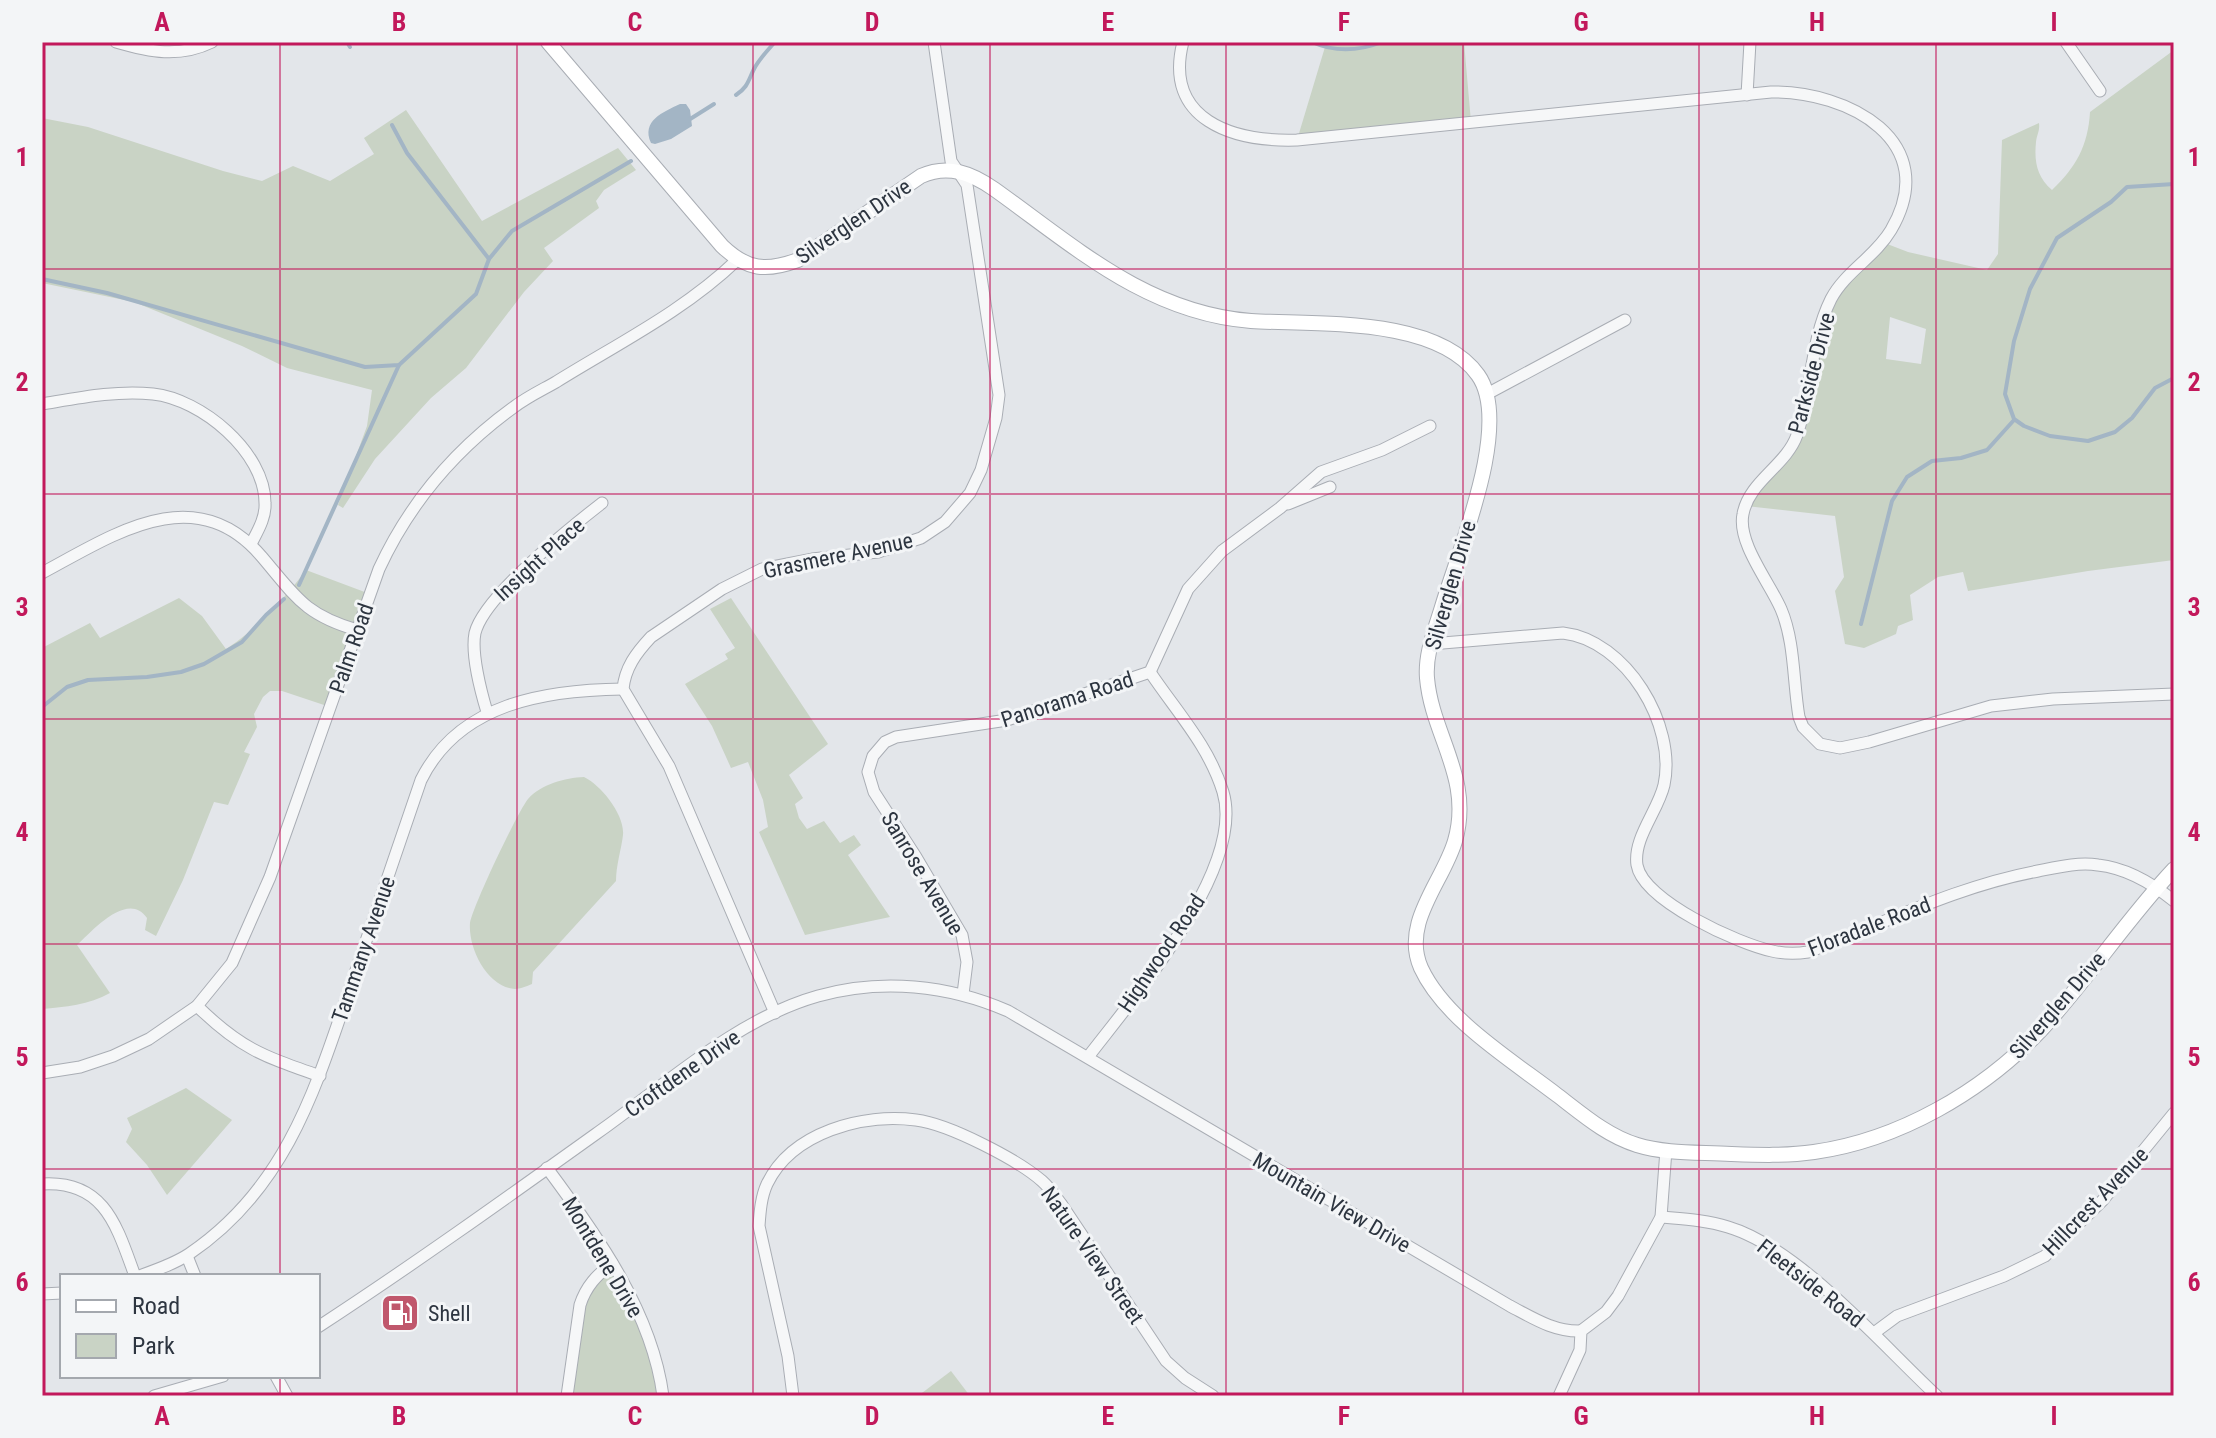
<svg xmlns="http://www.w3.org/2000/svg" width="2216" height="1438" viewBox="0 0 2216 1438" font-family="'Roboto Condensed',sans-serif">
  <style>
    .green { fill: #c9d3c5; fill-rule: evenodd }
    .water { fill: #a3b5c5 }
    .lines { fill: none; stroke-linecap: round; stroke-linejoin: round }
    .stream { stroke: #a3b5c5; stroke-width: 4 }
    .street-casing { stroke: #a9adb4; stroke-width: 13 }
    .secondary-casing { stroke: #a9adb4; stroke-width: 16 }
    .street { stroke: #f6f7f8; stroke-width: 11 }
    .secondary { stroke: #fff; stroke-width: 14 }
    .grid { fill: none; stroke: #c2185b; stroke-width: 2; stroke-opacity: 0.55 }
    .labels { text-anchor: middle; stroke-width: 6; stroke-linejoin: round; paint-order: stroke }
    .street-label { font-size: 22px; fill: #2d3540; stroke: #f3f5f7 }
    .poi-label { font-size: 22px; fill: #2d3540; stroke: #f3f5f7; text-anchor: start }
    .neatline { fill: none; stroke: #c2185b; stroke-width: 3 }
    .grid-label { font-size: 26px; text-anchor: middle; font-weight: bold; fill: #c2185b }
  </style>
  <rect width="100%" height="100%" fill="#e3e6ea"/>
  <!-- green -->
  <g class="green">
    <path d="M1316 42H1464L1471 122 1297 140 1325 47Z"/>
    <path d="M2174 50V560L2088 571 1968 591 1963 572 1938 577 1910 595 1913 620 1898 626 1896 634 1864 648 1845 644 1835 591 1844 577 1835 516 1746 506 1786 455 1829 305 1882 242 1908 252 1987 270 1998 254 2002 140 2039 123C2040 131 2037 134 2036 142 2034 162 2037 177 2052 190 2076 167 2088 146 2090 112ZM1890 317 1926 329 1921 364 1886 359Z"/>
    <path d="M406 110 482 221 618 148 636 170 604 190 596 201 599 208 544 248 553 261 524 292 466 368 431 398 375 459 343 508 338 505 367 426 372 390 287 368 242 346 134 302 42 283V118L88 127 223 171 262 181 293 166 330 181 374 154 364 138Z"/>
    <path d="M306 570 370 594 330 707 282 691H270L263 697 254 714 257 727 244 752 250 754 228 805 214 802 183 880 156 936 145 930 147 918C128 890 92 931 77 945L110 993C89 1005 65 1007 42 1009V648L90 623 100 638 179 598 202 616 226 649C252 633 288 595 306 570Z"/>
    <path d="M731 598 828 744 789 775 803 798 795 804 799 818 807 829 824 821 840 843 854 835 861 845 848 855 890 917 805 935 759 832 768 827 763 800 748 762 731 768 712 726 685 684 728 659 725 654 735 648 710 609Z"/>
    <path d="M584 777C601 785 625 815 623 835 621 851 616 865 616 881L533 972 532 984C527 986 520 989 515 989 487 987 468 948 470 923 472 908 518 811 528 799 541 784 565 778 584 777Z"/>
    <path d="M186 1088 232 1120 167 1195 147 1165 126 1142 132 1129 127 1118Z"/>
    <path d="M611 1263 629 1295 663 1396H567L579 1305Z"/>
    <path d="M951 1371 970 1396H918Z"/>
  </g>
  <!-- water -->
  <path class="water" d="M680 104H686L690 110 692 126 671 139 655 144 651 143C641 121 663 112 680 104Z"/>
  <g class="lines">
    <!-- stream -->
    <g class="stream">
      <path d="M347 42 350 47"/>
      <path d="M1312 42C1334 52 1359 51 1382 42"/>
      <path d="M1436 42H1443"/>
      <path d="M736 95C748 87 748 81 754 69 759 59 768 50 775 42"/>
      <path d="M687 121 714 104"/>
      <path d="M392 125 407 153 489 259"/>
      <path d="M2174 184 2127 187 2111 202 2057 238 2030 289 2014 341 2005 394 2014 419 2024 426 2050 436 2088 441 2115 432 2132 418 2155 388 2174 378"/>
      <path d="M42 279 107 293 365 367 399 365 476 294 489 259 512 231 631 161"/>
      <path d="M299 585 399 365"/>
      <path d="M1861 624 1892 501 1907 477 1932 461 1961 458 1987 450 2014 420"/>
      <path d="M42 707 67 687 88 680 147 677 181 672 204 664 242 642 266 615 284 599"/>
    </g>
    <!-- street casing -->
    <g class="street-casing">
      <g id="street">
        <path d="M116 42C150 52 179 58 212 42"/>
        <path d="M1183 42C1163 120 1233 142 1297 140L1771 92C1848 91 1943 141 1891 230 1875 257 1845 272 1831 299 1810 341 1812 391 1797 435 1786 466 1749 481 1743 514 1737 543 1770 583 1781 609 1795 642 1793 682 1799 717L1803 727 1820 744 1840 748 1869 742 1991 706 2053 699 2174 694"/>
        <path d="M2066 42 2100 91"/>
        <path d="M1747 95 1750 42"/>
        <path d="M1487 394 1625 320"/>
        <path d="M42 404C78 398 116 390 153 394 201 399 265 452 265 503 266 518 257 532 251 544"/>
        <path d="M1288 504 1330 487"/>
        <path d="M42 573C113 535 195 478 262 557 296 597 305 615 357 630"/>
        <path d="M1431 644 1563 633C1626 640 1677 725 1664 785 1658 811 1633 838 1637 865 1643 901 1739 944 1772 951 1785 954 1796 954 1808 952 1885 923 1957 886 2038 871 2058 867 2078 862 2098 865 2126 868 2153 884 2174 901"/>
        <path d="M487 712C481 692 471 653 475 633 484 596 570 528 602 503"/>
        <path d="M963 994 967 962 962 935 916 857 874 792 868 772 873 756 885 742 896 737 1007 720 1150 672 1188 589 1222 551 1280 508 1321 472 1382 450 1430 426"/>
        <path d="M197 1006C241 1049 263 1056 320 1076"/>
        <path d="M775 1013 669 766 623 689C625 668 636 653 651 637L722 589 762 569 812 559 878 552 921 538 945 522 970 493 981 470 996 418 999 395 967 185 951 161 934 42"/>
        <path d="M1088 1057C1133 998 1246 868 1223 792 1209 746 1176 711 1150 672"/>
        <path d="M42 1073 80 1067 113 1056 149 1039 197 1006 232 963 270 877 379 569C409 504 456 449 514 407 527 397 542 390 556 382 617 344 684 311 737 260"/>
        <path d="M547 1168C597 1235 652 1312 663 1396"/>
        <path d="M42 1184C105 1180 117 1227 135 1276"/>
        <path d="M1661 1217C1684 1219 1706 1220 1728 1227 1799 1248 1882 1345 1937 1396"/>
        <path d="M187 1256 195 1276"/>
        <path d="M139 1276C156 1270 174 1264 189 1254 287 1188 316 1087 352 982 375 915 398 847 421 780 459 703 545 690 623 689"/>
        <path d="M42 1294 62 1293"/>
        <path d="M318 1327C416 1263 512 1194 607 1126 672 1079 740 1018 818 996 882 978 948 985 1008 1011L1510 1306C1533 1318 1554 1332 1581 1331"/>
        <path d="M1874 1333 1897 1316 2004 1276 2045 1256 2103 1200 2174 1113"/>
        <path d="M276 1376 287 1396"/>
        <path d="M154 1396 223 1376"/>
        <path d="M567 1396 580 1305C586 1286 597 1275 612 1263"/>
        <path d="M793 1396 788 1356 759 1226C760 1212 761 1197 767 1184 792 1132 863 1113 916 1120 949 1124 1018 1160 1042 1181 1050 1188 1056 1197 1062 1205L1166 1361 1185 1378 1213 1396"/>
        <path d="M1559 1396 1580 1350 1581 1331 1606 1312 1618 1296 1661 1217 1666 1150"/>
      </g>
    </g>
    <!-- secondary casing -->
    <g class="secondary-casing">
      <path id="secondary" d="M548 42 722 246C747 270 766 272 798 260L921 176C948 164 971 173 994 189 1074 246 1147 313 1251 321 1315 325 1436 316 1478 375 1513 424 1458 552 1442 607 1435 630 1425 654 1427 678 1432 736 1473 778 1455 841 1443 882 1401 923 1421 968 1445 1020 1513 1061 1557 1095 1582 1114 1607 1136 1637 1145 1666 1154 1700 1152 1731 1154 1759 1155 1786 1156 1814 1152 1899 1140 1982 1092 2041 1030 2088 979 2126 920 2174 869"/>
    </g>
    <!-- street -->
    <use href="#street" class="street"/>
    <!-- secondary -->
    <use href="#secondary" class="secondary"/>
  </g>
  <!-- grid -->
  <path class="grid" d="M280 42V1276M517 42V1396M753 42V1396M990 42V1396M1226 42V1396M1463 42V1396M1699 42V1396M1936 42V1396M42 269H2174M42 494H2174M42 719H2174M42 944H2174M42 1169H2174M280 1376V1396"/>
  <!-- icons -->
  <defs>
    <g id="fuel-square" transform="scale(2)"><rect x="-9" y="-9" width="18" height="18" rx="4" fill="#c0576c" stroke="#f3f5f7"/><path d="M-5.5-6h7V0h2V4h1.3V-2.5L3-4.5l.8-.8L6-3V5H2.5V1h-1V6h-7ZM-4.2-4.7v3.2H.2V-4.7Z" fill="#fff"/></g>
  </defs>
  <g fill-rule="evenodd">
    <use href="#fuel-square" x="400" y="1313"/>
  </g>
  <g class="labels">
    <!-- street labels -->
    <g class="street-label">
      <text transform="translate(853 221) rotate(-34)" y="8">Silverglen Drive</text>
      <text transform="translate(1811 373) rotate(-75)" y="8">Parkside Drive</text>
      <text transform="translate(838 555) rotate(-12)" y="8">Grasmere Avenue</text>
      <text transform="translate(539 559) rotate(-42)" y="8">Insight Place</text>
      <text transform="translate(1450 585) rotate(-74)" y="8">Silverglen Drive</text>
      <text transform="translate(351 648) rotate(-71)" y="8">Palm Road</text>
      <text transform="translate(1067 699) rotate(-18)" y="8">Panorama Road</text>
      <text transform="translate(923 873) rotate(59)" y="8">Sanrose Avenue</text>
      <text transform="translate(1869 926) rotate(-21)" y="8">Floradale Road</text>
      <text transform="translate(363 949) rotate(-71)" y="8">Tammany Avenue</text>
      <text transform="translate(1161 953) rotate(-56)" y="8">Highwood Road</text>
      <text transform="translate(2057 1005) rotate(-49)" y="8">Silverglen Drive</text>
      <text transform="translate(682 1073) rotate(-35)" y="8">Croftdene Drive</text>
      <text transform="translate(2095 1201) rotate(-46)" y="8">Hillcrest Avenue</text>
      <text transform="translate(1332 1202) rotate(30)" y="8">Mountain View Drive</text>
      <text transform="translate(1093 1255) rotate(55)" y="8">Nature View Street</text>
      <text transform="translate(603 1257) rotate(59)" y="8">Montdene Drive</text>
      <text transform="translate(1811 1283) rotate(38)" y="8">Fleetside Road</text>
    </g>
    <!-- poi labels -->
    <g class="poi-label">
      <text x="428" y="1321">Shell</text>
    </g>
  </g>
  <!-- border -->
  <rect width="2216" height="1438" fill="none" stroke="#f3f5f7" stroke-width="88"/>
  <!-- legend -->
  <rect x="60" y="1274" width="260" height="104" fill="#f3f5f7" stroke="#a4a8ae" stroke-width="2"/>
  <rect x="76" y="1300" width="40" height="12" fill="#ffffff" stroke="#a4a8ae" stroke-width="2"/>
  <text x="132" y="1314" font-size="24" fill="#2d3540">Road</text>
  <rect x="76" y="1334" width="40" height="24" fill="#c9d3c5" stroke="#a4a8ae" stroke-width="2"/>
  <text x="132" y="1354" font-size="24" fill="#2d3540">Park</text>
  <rect x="44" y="44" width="2128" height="1350" class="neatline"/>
  <g class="grid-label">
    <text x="162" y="31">A</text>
    <text x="399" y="31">B</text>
    <text x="635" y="31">C</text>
    <text x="872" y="31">D</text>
    <text x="1108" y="31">E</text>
    <text x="1344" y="31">F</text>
    <text x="1581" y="31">G</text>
    <text x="1817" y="31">H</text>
    <text x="2054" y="31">I</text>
    <text x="22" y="166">1</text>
    <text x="2194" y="166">1</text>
    <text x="22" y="391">2</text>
    <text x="2194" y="391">2</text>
    <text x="22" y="616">3</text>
    <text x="2194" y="616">3</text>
    <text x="22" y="841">4</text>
    <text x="2194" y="841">4</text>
    <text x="22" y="1066">5</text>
    <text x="2194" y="1066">5</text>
    <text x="22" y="1291">6</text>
    <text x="2194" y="1291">6</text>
    <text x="162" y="1425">A</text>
    <text x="399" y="1425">B</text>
    <text x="635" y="1425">C</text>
    <text x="872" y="1425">D</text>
    <text x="1108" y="1425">E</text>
    <text x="1344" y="1425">F</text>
    <text x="1581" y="1425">G</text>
    <text x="1817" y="1425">H</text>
    <text x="2054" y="1425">I</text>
  </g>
</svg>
